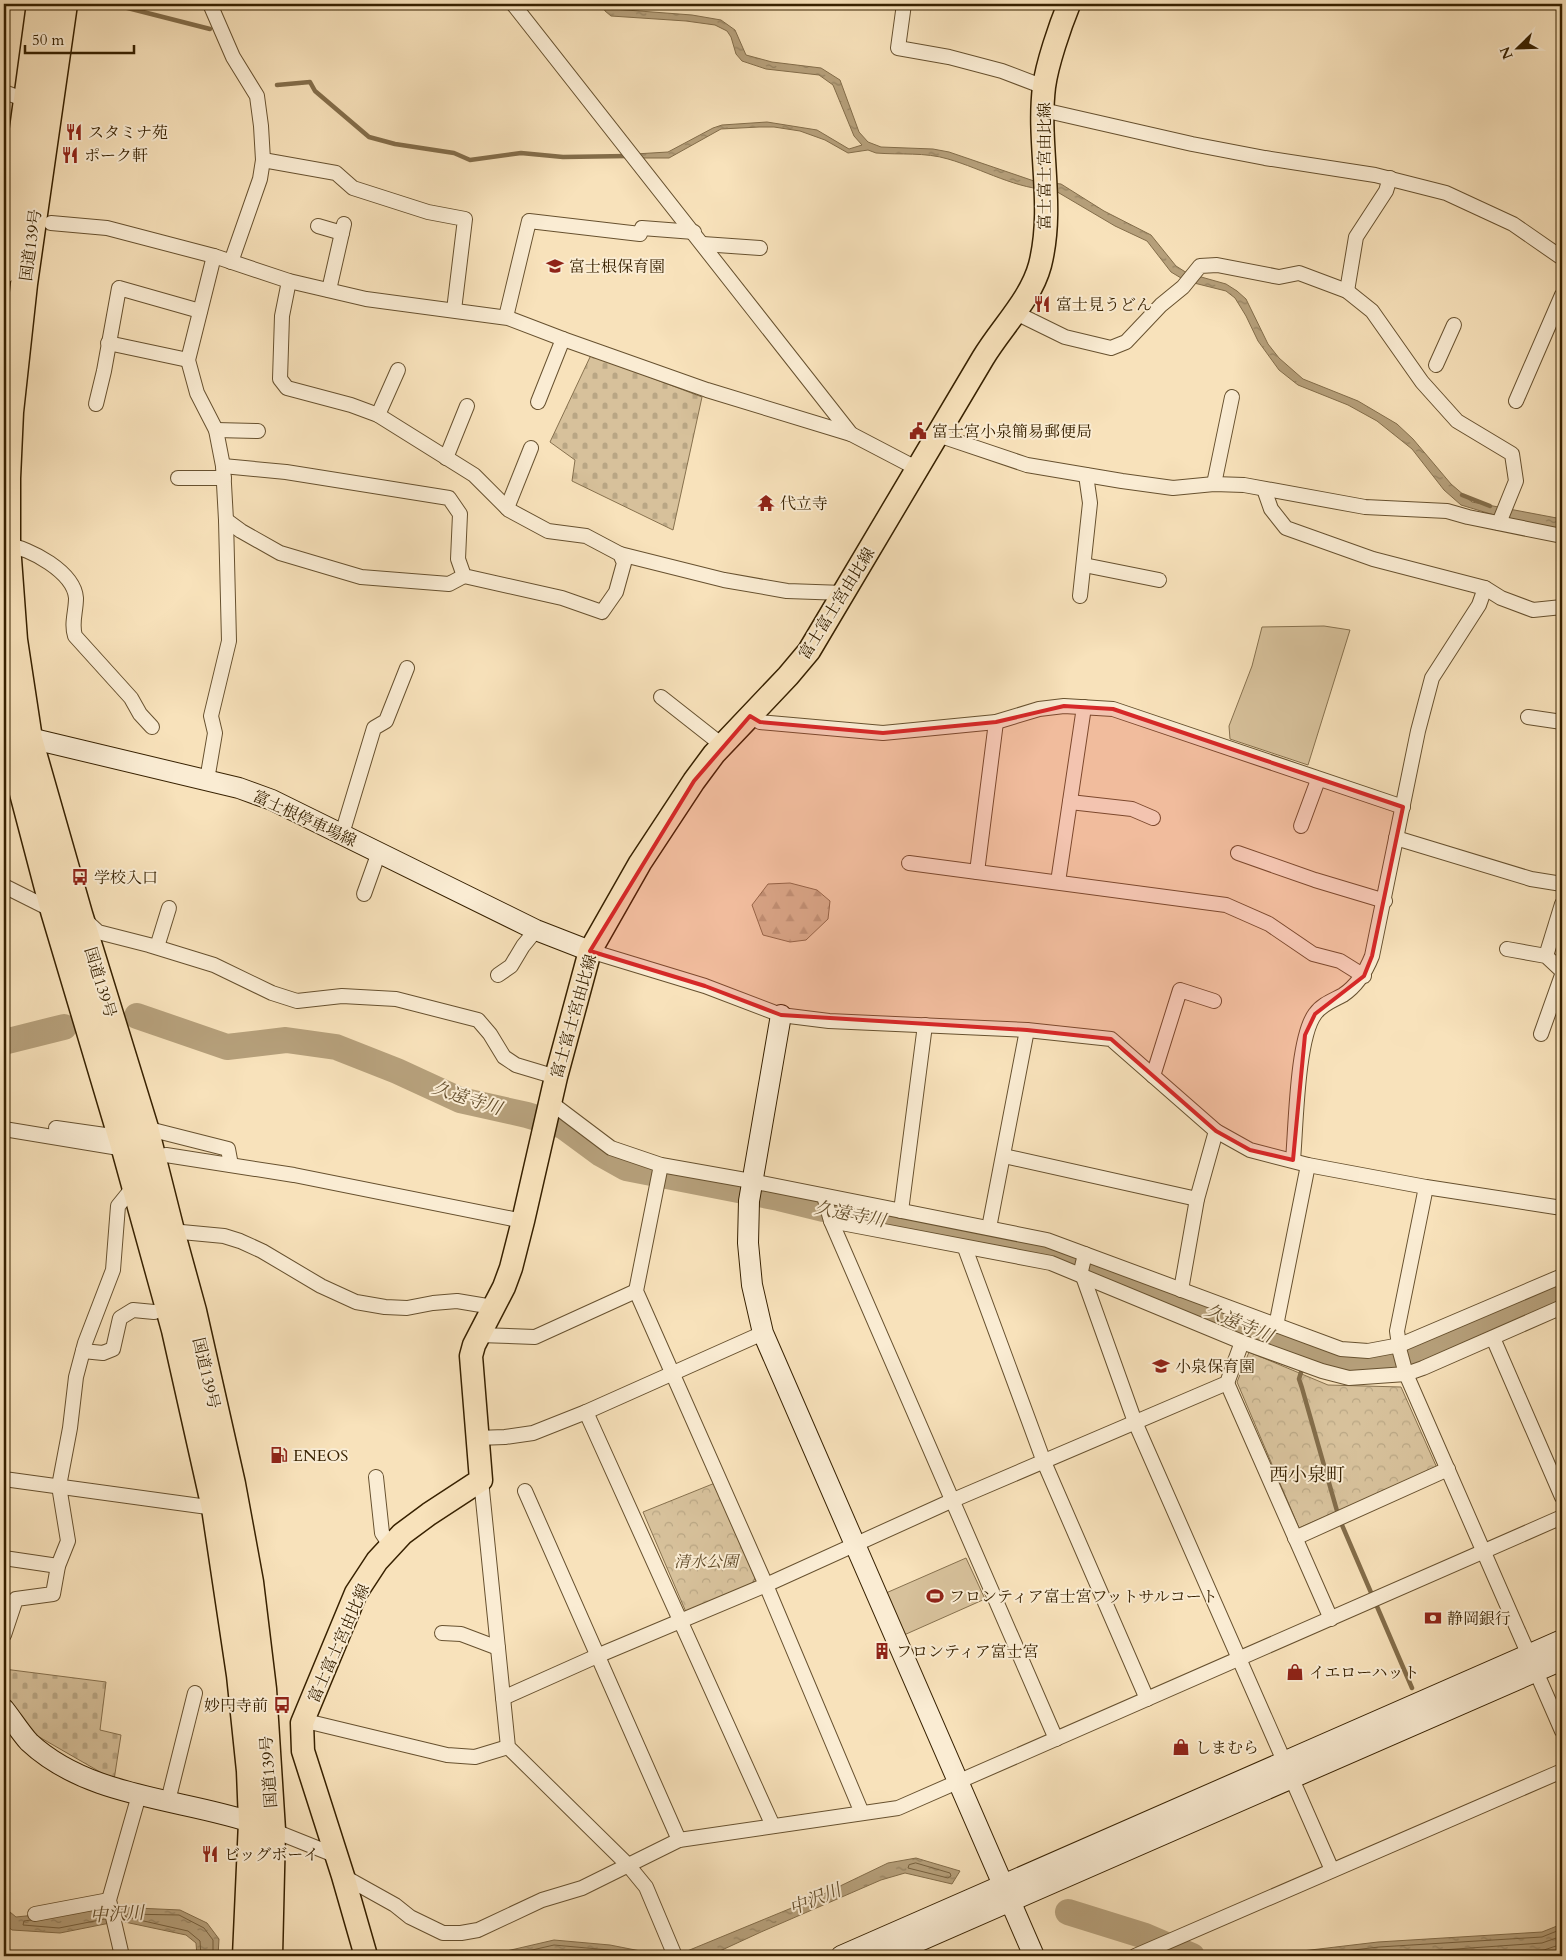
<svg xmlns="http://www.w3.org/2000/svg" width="1566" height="1960" viewBox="0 0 1566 1960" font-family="Cardo,'Noto Serif JP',serif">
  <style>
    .grass { fill: #d7c19b; stroke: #87714e }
    .forest { fill: url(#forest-firs); stroke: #87714e }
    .cemetery { fill: url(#cemetery-stones); stroke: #87714e }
    .park { fill: url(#park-crowns); stroke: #87714e }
    .water { fill: url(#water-ripples); stroke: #836d4a }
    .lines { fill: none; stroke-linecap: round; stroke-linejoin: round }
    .shore { stroke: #76603e; stroke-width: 1 }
    .stream { stroke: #836d4a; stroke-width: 4.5 }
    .river { stroke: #b6a07b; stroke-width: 26 }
    .street-casing { stroke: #67512f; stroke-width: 16 }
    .secondary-casing { stroke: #372100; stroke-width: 22 }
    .primary-casing { stroke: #372100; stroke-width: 25 }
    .highway-casing { stroke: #372100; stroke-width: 29 }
    .street { stroke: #faecd3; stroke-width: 14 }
    .secondary { stroke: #faecd3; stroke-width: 20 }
    .primary { stroke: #f8e2bb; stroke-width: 22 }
    .highway { stroke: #f8e2bb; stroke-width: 26 }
    .marked { fill: #d62828; fill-opacity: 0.2; stroke: #d62828; stroke-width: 4; stroke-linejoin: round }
    .labels { text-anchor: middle; stroke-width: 4; stroke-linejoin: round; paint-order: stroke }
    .poi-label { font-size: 16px; fill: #372100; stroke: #faecd3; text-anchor: start }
    .street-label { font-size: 16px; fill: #372100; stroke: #faecd3 }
    .park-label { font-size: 16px; font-style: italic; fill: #5f4927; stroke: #faecd3 }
    .water-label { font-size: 18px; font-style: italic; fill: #634d2b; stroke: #faecd3 }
    .quarter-label { font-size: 19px; fill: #372100; stroke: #faecd3 }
  </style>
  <defs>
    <pattern id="forest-firs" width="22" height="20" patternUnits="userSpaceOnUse" patternTransform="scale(1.25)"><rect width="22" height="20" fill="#d7c19b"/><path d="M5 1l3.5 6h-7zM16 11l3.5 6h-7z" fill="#b9a684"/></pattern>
    <pattern id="cemetery-stones" width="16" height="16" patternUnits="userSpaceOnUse" patternTransform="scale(1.25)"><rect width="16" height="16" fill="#d7c19b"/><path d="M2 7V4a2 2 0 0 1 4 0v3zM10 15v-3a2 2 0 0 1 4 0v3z" fill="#b9a684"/></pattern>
    <pattern id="park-crowns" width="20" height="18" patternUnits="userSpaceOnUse" patternTransform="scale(1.25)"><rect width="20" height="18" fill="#d7c19b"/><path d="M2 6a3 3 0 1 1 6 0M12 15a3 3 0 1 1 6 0" fill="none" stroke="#b9a684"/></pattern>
    <pattern id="water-ripples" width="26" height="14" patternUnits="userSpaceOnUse" patternTransform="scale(1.25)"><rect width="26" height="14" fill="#b6a07b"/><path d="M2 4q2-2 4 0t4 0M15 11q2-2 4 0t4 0" fill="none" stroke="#958262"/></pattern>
  </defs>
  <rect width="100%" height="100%" fill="#f8e2bb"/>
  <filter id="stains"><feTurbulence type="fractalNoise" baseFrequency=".004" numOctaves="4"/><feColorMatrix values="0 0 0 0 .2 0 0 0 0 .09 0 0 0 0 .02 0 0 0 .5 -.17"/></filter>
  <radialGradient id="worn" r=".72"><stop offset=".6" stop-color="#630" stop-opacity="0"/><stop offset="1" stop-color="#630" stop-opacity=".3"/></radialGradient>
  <!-- grass -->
  <g class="grass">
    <path d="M1324 626 1350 630 1308 765 1230 739 1229 726 1252 666 1262 627Z"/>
    <path d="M966 1558 985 1599 904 1635 886 1593Z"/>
  </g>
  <!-- forest -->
  <path class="forest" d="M790 883 817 890 830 901 828 919 806 940 790 942 763 935 752 905 768 884Z"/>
  <!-- cemetery -->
  <g class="cemetery">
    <path d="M591 355 702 397 673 530 572 481 575 460 550 442Z"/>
    <path d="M4 1669 106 1682 100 1730 121 1735 114 1780 34 1734 4 1695Z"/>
  </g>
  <!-- park -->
  <g class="park">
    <path d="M1249 1352 1328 1385 1401 1387 1437 1468 1299 1528 1237 1382Z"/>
    <path d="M715 1483 756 1575 753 1583 686 1612 643 1512Z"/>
  </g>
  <!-- water -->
  <g class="water">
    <path d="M602 4H611L613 9 692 15 721 20 735 30 746 55 772 62 821 68 840 80 859 132 868 142 881 147 933 149 949 152 1034 181 1061 184 1104 211 1151 235 1176 266 1187 273 1226 284 1237 291 1246 299 1268 344 1279 358 1303 379 1358 401 1397 424 1413 439 1451 484 1472 502 1562 519V530L1504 518 1461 505 1444 490 1412 449 1377 421 1348 405 1298 385 1279 370 1258 341 1246 316 1235 298 1226 291 1186 281 1171 272 1147 241 1115 226 1054 190C1017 190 983 169 948 159 925 152 900 155 876 153L868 150 848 153 825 140 800 131 774 127H759L721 129 669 158H640L635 154 668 152 713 128 722 125 767 122 817 130 849 149 862 145 854 136 833 85 819 75 766 69 742 61 736 54 731 37 727 31 715 25 686 21 611 16 605 11Z"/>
    <path d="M916 1858 960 1871 952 1884 905 1873 881 1880 761 1932 709 1956H675L811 1900 888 1863Z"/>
    <path d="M4 1907 16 1917 115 1907 180 1910 207 1923 219 1939 218 1956H197L196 1943 186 1935 120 1921 60 1933 12 1930 4 1924Z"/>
    <path d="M1562 1924V1956H1260L1378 1942 1542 1932Z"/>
    <path d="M554 1940 610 1945 666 1956H586L569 1954 557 1956H485Z"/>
  </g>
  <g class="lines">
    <!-- shore -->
    <g class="shore">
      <path d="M916 1863 950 1873 951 1876 948 1878 908 1868 909 1865Z"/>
      <path d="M31 1920 24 1921 23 1925 59 1928 105 1919"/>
      <path d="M201 1956 200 1941 188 1931 126 1917 124 1914 179 1915 204 1928 213 1940V1956"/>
      <path d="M506 1956 554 1945 609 1950 640 1956"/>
      <path d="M532 1956 555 1951 608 1956"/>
      <path d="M1302 1956 1379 1947 1542 1937 1562 1929"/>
      <path d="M1356 1956 1542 1943 1562 1936"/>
      <path d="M1464 1956 1544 1950 1562 1944"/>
    </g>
    <!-- stream -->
    <g class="stream">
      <path d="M112 4 210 29"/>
      <path d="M277 85 310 82 315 91 369 137 395 144 454 153 470 160 521 153 563 157 628 156"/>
      <path d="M1462 495 1490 506"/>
      <path d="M1306 1355 1308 1352"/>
      <path d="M1302 1369 1299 1379 1302 1388 1339 1518 1412 1688"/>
    </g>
    <!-- river -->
    <g class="river">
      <path d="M137 1016 227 1047 286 1040 336 1047 397 1071 460 1100 527 1115 563 1126 601 1154 626 1168 779 1198 824 1209 1017 1245 1074 1259 1148 1285 1219 1317 1329 1360 1354 1364 1387 1362 1411 1356 1562 1289"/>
      <path d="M4 1042 64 1027"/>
      <path d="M1068 1912 1145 1936 1192 1956"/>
    </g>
    <!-- street casing -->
    <g class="street-casing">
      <g id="street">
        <path d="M210 4 233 57 257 96 261 126 263 160 260 179 231 262"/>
        <path d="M513 4 851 434 918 469"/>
        <path d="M904 4 898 48 949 57 1002 71 1044 87"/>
        <path d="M4 92 26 100"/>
        <path d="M1043 110 1192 144 1265 158 1375 175 1446 193 1513 224 1562 258"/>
        <path d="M263 160 336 173 353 188 428 212 465 219 454 310"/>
        <path d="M51 223 107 228 214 256 289 281 366 299 508 318 563 339 707 390 851 434"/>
        <path d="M318 226 342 233"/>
        <path d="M703 244 760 248"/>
        <path d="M329 290 344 224"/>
        <path d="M1347 291 1356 237 1386 191 1390 178"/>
        <path d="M1014 312 1065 337 1111 348 1126 342 1161 305 1183 287 1200 266 1217 265 1279 277 1299 273 1347 291 1372 311 1422 382 1457 421 1512 454 1516 481 1499 523"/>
        <path d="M506 317 529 221 640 234 642 228 694 232"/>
        <path d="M108 343 188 360"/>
        <path d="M1436 365 1454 325"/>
        <path d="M1516 401 1562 295"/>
        <path d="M538 402 563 339"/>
        <path d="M96 404 104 371 119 288 200 311"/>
        <path d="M378 415 398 370"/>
        <path d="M216 430 258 431"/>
        <path d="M938 435 1027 465 1122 481 1173 488 1214 484 1244 485 1365 507 1447 511 1468 517 1562 536"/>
        <path d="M446 458 467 406"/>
        <path d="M223 466 286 472 449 498 460 514 458 559 464 576 562 598 602 612 616 592 624 563 620 554 586 536 548 531 509 510 474 475 378 415 351 405 287 388 280 379 282 316 289 281"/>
        <path d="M178 478H224"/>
        <path d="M1214 484 1232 397"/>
        <path d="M1264 489 1271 509 1286 528 1373 559 1485 588 1501 598 1533 610 1562 607"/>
        <path d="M507 508 531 448"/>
        <path d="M226 520 241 531 280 553 361 577 449 584 464 576"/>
        <path d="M7 545C30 548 74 572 76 598 76 612 71 623 75 636L131 698 140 714 152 727"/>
        <path d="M620 554 724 580 787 591 844 593"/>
        <path d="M1084 565 1159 580"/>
        <path d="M1080 596 1090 503 1086 475"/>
        <path d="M661 697 722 745"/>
        <path d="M750 716 760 722 883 733 996 722 1039 709 1064 706 1113 709 1403 807"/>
        <path d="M1528 717 1562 722"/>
        <path d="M996 722 977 872 1226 905 1269 924 1313 954 1340 961 1364 976"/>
        <path d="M207 780 215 733 211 716 229 641 226 520 223 466 216 430 197 393 188 360 214 256"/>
        <path d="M1070 802 1132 809 1153 818"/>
        <path d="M1301 826 1318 780"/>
        <path d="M342 834 374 728 386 721 407 668"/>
        <path d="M1396 838 1531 879 1562 884"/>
        <path d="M1238 853 1315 880 1385 901"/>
        <path d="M909 863 977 872"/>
        <path d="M1058 882 1084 707"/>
        <path d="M4 886 54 911"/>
        <path d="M364 894 379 852"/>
        <path d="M85 920 98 932 149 945 214 965 272 993 297 1001 342 996 396 999 478 1020 490 1034 504 1057 516 1065 556 1077"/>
        <path d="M157 947 169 908"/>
        <path d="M1507 949 1546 956 1562 971"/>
        <path d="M590 951 705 986 781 1015 829 1021 1027 1030 1111 1039 1216 1131 1250 1150 1308 1165 1426 1187 1562 1208"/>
        <path d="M1546 956 1562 904"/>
        <path d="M498 975 511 966 523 946 536 930"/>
        <path d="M1541 1034 1562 975"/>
        <path d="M1153 1076 1180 990 1214 1001"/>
        <path d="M550 1102 611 1148 661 1165 751 1181 1047 1240 1341 1349 1368 1351 1400 1345 1562 1276"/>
        <path d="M56 1128 105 1135"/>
        <path d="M145 1128 228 1149 231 1165"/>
        <path d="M4 1129 125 1149"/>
        <path d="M166 1155 294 1175 523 1221"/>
        <path d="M1004 1156 1197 1199"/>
        <path d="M1293 1160C1296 1126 1297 1038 1315 1014 1322 1004 1334 1000 1343 995 1358 985 1366 971 1372 956L1418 731 1432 678 1479 605 1485 588"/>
        <path d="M661 1165 636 1291 766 1585 862 1813"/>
        <path d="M1426 1187 1397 1331 1400 1352 1406 1374 1562 1731"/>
        <path d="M824 1196 831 1221 1056 1739"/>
        <path d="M901 1211 925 1025"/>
        <path d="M831 1221 1051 1263 1242 1342 1322 1371 1349 1378 1406 1374 1423 1368 1562 1307"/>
        <path d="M989 1228 1027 1030"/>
        <path d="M171 1231 224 1236 240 1241 262 1251 321 1286 356 1302 385 1307 407 1308 433 1303 457 1301 493 1307"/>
        <path d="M965 1248 1044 1462 1147 1699"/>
        <path d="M1085 1254 1081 1271 1135 1422 1332 1870"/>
        <path d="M1181 1290 1197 1199 1216 1131"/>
        <path d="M1276 1326 1308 1165"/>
        <path d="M479 1335 535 1337 636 1291"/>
        <path d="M1493 1338 1562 1497"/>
        <path d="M83 1351 103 1353 113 1349 120 1318 133 1310 154 1312"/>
        <path d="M1227 1383 1331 1619"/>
        <path d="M586 1412 773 1826"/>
        <path d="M477 1438 505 1437 533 1433 586 1412 763 1333"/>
        <path d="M376 1477 382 1533 390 1545"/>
        <path d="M4 1479 215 1508"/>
        <path d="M481 1480 508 1747 628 1865 646 1887 675 1956"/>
        <path d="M525 1491 679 1840"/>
        <path d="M1295 1538 1448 1469"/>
        <path d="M4 1558 58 1566"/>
        <path d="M442 1633 461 1634 498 1648"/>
        <path d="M4 1635 16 1599 53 1594 58 1566 68 1541 59 1486 70 1428 76 1377 85 1343 113 1270 118 1206 135 1185"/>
        <path d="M503 1698 597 1656 766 1585 951 1501 1227 1383 1242 1342"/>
        <path d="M302 1723 310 1722 447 1755 475 1757 508 1747"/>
        <path d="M168 1801 195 1693"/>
        <path d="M272 1830 337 1856"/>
        <path d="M343 1876 395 1905 410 1917 443 1933H461L478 1930 542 1900 582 1888 679 1840 898 1808 1562 1517"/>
        <path d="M35 1914 109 1900"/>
        <path d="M122 1956 109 1900 139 1795"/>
        <path d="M1135 1956 1562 1771"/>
      </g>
    </g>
    <!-- secondary casing -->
    <g class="secondary-casing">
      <g id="secondary">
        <path d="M17 735 239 788 272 800 536 930 590 951"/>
        <path d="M781 1015 749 1201 748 1243 752 1285 763 1333 1034 1956"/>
        <path d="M4 1709C12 1719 20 1732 29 1742 91 1800 187 1798 263 1826"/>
        <path d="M841 1956 1562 1640"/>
        <path d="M885 1956 1562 1660"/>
      </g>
    </g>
    <!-- primary casing -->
    <g class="primary-casing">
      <path id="primary" d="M366 1956 343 1876 303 1751 302 1723 356 1593 377 1561 402 1534 429 1514 481 1480 471 1356 474 1345 504 1287 511 1268 523 1221 556 1077 590 951 640 863 694 781 714 754 788 676 809 651C867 553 925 455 983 358 1001 328 1031 299 1040 265 1055 206 1037 145 1044 87 1047 64 1060 26 1069 4"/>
    </g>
    <!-- highway casing -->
    <g class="highway-casing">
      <g id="highway">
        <path d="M64 4 24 284 10 412 7 478V545L14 640 29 739 79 914 145 1128 171 1231 193 1311 232 1484 250 1582 263 1689 272 1830 269 1956"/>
        <path d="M4 270 40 4"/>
        <path d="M4 710 7 732 54 911 125 1149 175 1330 215 1508 240 1675 250 1771 252 1822 246 1956"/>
      </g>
    </g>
    <!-- street -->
    <use href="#street" class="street"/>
    <!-- secondary -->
    <use href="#secondary" class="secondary"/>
    <!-- primary -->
    <use href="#primary" class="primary"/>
    <!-- highway -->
    <use href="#highway" class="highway"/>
  </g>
  <!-- marked area -->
  <path class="marked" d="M1064 706 1113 709 1403 807 1372 956 1364 976 1315 1014 1305 1035 1293 1160 1250 1150 1216 1131 1111 1039 1027 1030 781 1015 705 986 590 951 694 781 750 716 760 722 883 733 996 722Z"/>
  <!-- icons -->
  <defs>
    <g id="restaurant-bare" transform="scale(1.35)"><path d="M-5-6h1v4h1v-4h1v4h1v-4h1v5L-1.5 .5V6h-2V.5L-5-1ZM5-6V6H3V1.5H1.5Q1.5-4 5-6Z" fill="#8f2418" stroke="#faecd3" stroke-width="2.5" paint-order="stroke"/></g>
    <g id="school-bare" transform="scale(1.35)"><path d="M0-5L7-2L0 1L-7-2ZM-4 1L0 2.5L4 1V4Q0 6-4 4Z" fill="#8f2418" stroke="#faecd3" stroke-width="2.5" paint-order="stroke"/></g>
    <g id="civic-bare" transform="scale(1.35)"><path d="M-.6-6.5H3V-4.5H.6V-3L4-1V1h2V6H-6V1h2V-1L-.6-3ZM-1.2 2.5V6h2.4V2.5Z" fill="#8f2418" stroke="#faecd3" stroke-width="2.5" paint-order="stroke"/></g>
    <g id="temple-bare" transform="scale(1.35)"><path d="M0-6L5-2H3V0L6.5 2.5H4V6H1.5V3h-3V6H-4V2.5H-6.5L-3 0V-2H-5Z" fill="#8f2418" stroke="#faecd3" stroke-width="2.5" paint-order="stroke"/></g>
    <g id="bus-bare" transform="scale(1.35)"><path d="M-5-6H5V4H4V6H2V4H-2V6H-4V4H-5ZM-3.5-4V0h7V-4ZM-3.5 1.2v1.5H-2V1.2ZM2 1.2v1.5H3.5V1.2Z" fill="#8f2418" stroke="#faecd3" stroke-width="2.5" paint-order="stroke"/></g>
    <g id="fuel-bare" transform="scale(1.35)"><path d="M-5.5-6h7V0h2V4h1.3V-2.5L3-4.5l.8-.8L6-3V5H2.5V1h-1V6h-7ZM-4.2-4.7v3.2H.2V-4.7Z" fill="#8f2418" stroke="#faecd3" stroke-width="2.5" paint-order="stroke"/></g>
    <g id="stadium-bare" transform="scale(1.35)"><path d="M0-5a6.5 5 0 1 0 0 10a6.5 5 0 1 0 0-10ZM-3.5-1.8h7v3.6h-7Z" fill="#8f2418" stroke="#faecd3" stroke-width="2.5" paint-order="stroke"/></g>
    <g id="bank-bare" transform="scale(1.35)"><path d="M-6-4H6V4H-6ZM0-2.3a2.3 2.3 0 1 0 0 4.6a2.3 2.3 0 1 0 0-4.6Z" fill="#8f2418" stroke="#faecd3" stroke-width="2.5" paint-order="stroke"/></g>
    <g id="building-bare" transform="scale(1.35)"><path d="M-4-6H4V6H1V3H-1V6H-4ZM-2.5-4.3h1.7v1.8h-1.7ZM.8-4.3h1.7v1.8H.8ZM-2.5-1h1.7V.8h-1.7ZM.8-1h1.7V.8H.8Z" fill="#8f2418" stroke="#faecd3" stroke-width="2.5" paint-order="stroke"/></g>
    <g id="shop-bare" transform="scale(1.35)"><path d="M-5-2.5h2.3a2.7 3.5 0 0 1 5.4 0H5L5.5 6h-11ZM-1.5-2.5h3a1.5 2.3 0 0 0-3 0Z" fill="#8f2418" stroke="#faecd3" stroke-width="2.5" paint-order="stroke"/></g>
  </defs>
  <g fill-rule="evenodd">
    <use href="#restaurant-bare" x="74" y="132"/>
    <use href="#restaurant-bare" x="70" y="155"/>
    <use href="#school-bare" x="555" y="266"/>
    <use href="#restaurant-bare" x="1042" y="304"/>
    <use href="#civic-bare" x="918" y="431"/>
    <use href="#temple-bare" x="766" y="503"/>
    <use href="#bus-bare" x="80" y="877"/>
    <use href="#school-bare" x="1161" y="1366"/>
    <use href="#fuel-bare" x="279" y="1455"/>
    <use href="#stadium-bare" x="935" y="1596"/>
    <use href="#bank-bare" x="1433" y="1618"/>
    <use href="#building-bare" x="882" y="1651"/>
    <use href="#shop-bare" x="1295" y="1672"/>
    <use href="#bus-bare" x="282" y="1705"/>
    <use href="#shop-bare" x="1181" y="1747"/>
    <use href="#restaurant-bare" x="210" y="1854"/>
  </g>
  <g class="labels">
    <!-- poi labels -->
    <g class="poi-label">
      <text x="88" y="138">スタミナ苑</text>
      <text x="84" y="161">ポーク軒</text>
      <text x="569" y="272">富士根保育園</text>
      <text x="1056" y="310">富士見うどん</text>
      <text x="932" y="437">富士宮小泉簡易郵便局</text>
      <text x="780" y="509">代立寺</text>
      <text x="94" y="883">学校入口</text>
      <text x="1175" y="1372">小泉保育園</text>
      <text x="293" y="1461">ENEOS</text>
      <text x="949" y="1602">フロンティア富士宮フットサルコート</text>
      <text x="1447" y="1624">静岡銀行</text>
      <text x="896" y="1657">フロンティア富士宮</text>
      <text x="1309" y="1678">イエローハット</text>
      <text x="268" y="1711" text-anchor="end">妙円寺前</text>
      <text x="1195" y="1753">しまむら</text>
      <text x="224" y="1860">ビッグボーイ</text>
    </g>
    <!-- street labels -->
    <g class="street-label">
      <text transform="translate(1044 166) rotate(-90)" y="6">富士富士宮由比線</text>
      <text transform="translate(30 245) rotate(-82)" y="6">国道139号</text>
      <text transform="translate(836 603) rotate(-58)" y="6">富士富士宮由比線</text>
      <text transform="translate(305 818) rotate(25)" y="6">富士根停車場線</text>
      <text transform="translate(101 982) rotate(73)" y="6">国道139号</text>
      <text transform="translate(573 1016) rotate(-74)" y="6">富士富士宮由比線</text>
      <text transform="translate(207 1373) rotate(77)" y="6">国道139号</text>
      <text transform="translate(338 1643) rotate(-66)" y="6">富士富士宮由比線</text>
      <text transform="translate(268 1772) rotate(-94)" y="6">国道139号</text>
    </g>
    <!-- park labels -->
    <g class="park-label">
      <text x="706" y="1567">清水公園</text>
    </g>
    <!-- water labels -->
    <g class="water-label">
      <text transform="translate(467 1098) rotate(18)" y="6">久遠寺川</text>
      <text transform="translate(850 1214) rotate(11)" y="6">久遠寺川</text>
      <text transform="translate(1239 1323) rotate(23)" y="6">久遠寺川</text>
      <text transform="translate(815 1899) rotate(-22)" y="6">中沢川</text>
      <text transform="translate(117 1914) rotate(-3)" y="6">中沢川</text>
    </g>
    <!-- quarter labels -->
    <g class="quarter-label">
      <text x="1307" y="1481">西小泉町</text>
    </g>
  </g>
  <!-- margin -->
  <rect width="1566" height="1960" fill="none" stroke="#f8e2bb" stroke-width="20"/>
  <rect x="5" y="5" width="1556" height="1950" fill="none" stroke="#372100" stroke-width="2.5"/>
  <rect x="10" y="10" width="1546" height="1940" fill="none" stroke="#372100"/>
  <!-- north arrow -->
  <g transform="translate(1518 48) rotate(247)" stroke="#faecd3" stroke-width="4" paint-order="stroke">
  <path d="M0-4L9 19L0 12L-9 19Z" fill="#372100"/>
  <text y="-8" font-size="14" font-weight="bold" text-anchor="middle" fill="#372100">N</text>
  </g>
  <!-- scale -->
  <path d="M25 45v8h109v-8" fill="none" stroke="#372100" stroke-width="2.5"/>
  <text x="32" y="45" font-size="15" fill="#372100" stroke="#faecd3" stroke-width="4" paint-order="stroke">50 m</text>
  <rect width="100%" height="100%" filter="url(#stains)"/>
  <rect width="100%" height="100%" fill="url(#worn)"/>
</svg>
